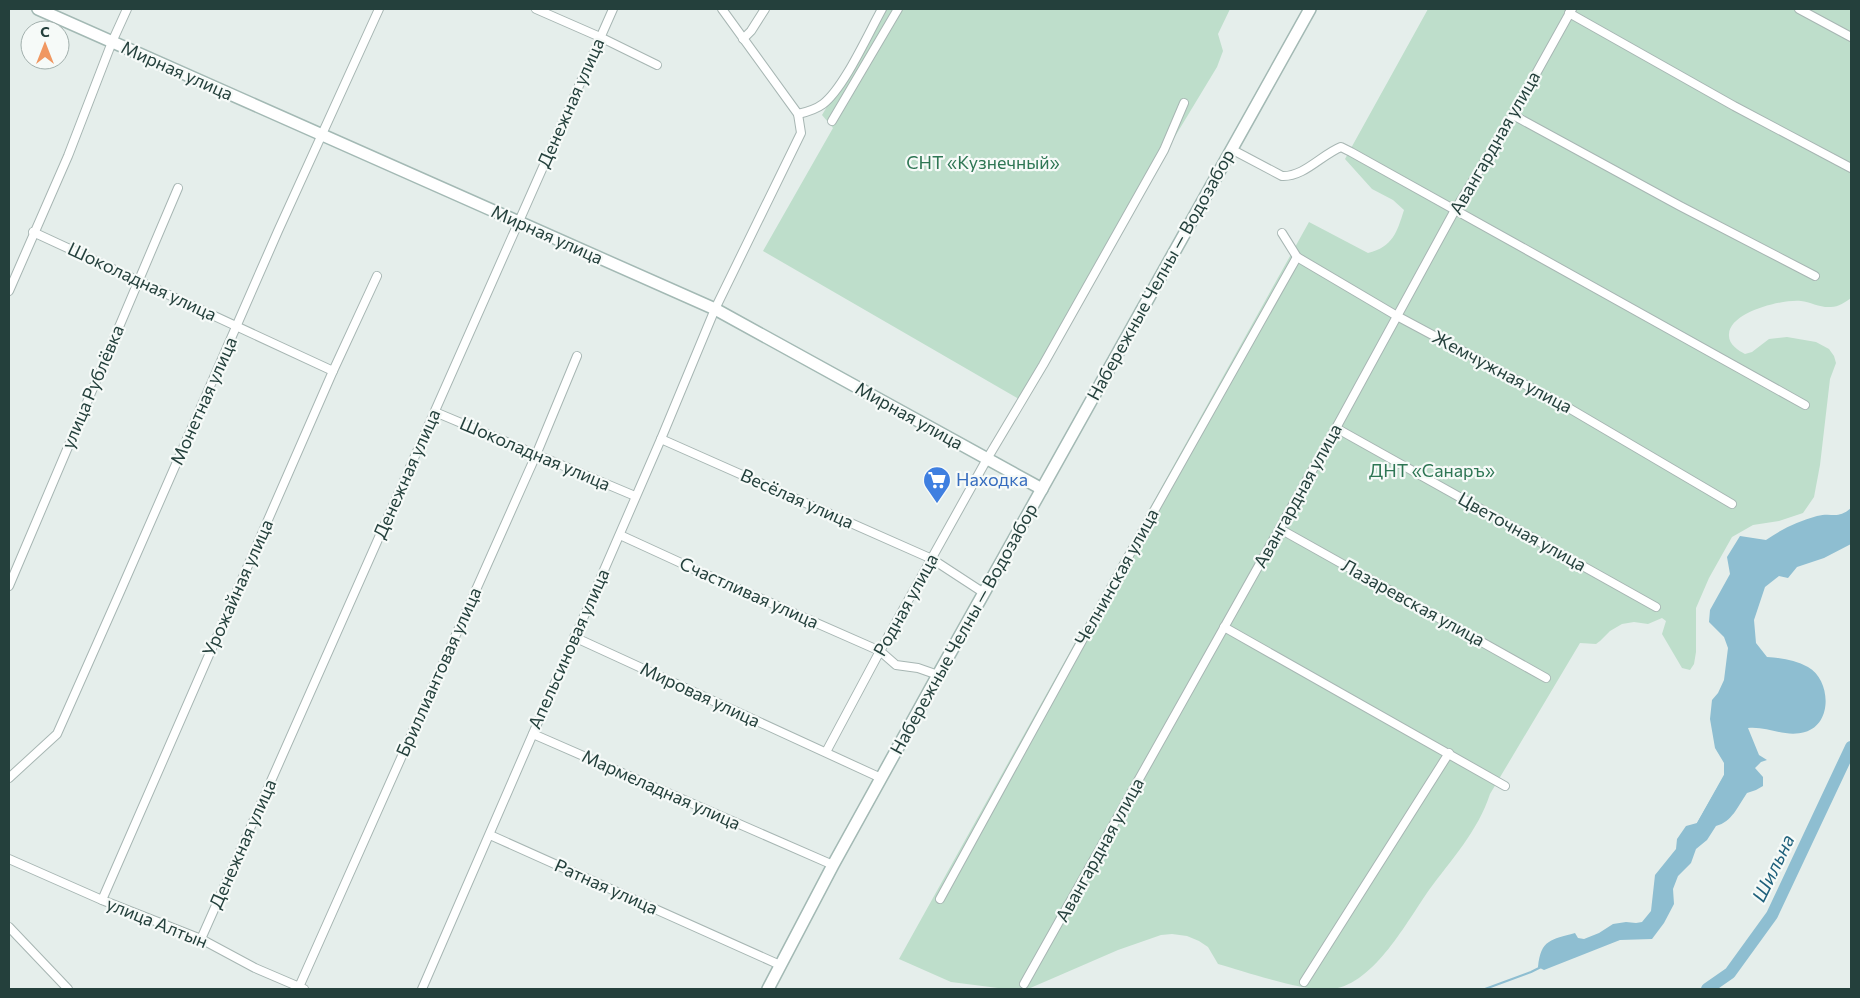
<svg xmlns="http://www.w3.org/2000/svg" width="1860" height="998" viewBox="0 0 1860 998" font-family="Commissioner,sans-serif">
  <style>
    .green { fill: #bedecb }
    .water { fill: #8ebed1 }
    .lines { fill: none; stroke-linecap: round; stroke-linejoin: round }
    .stream { stroke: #8ebed1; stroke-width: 2 }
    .river { stroke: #8ebed1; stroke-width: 12 }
    .street-casing { stroke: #a7b6b3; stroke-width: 10 }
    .secondary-casing { stroke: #a3b9b4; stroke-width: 14 }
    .street { stroke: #fff; stroke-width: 8 }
    .secondary { stroke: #fff; stroke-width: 11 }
    .labels { text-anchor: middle; stroke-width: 4.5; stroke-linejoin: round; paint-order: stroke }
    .street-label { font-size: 18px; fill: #24403c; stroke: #f6faf8 }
    .park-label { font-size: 18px; fill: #2e7654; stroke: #f6faf8 }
    .shop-label { font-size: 18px; fill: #366cbe; stroke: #f6faf8; text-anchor: start }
    .water-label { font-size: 19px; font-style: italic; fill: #1e607b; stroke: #f6faf8 }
  </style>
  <rect width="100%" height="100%" fill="#e5eeeb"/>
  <!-- green -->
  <g class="green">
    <path d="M885 9H1230L1218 34 1223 51 1217 67 1168 148 1024 402 763 251 833 128 822 115Z"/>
    <path d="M1428 9H1851V298C1846 302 1838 307 1831 307 1821 308 1810 302 1801 301 1782 299 1730 312 1729 334 1728 344 1738 350 1745 354L1752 352 1769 339 1787 337 1816 342 1829 349 1834 356 1836 363 1830 379 1820 465 1814 497 1803 513 1779 521 1753 525 1732 537 1709 578 1696 608V652L1694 664 1690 670 1682 668 1662 634 1666 621 1662 618 1648 624 1634 622 1622 624 1610 631 1600 641 1596 644 1580 643 1490 794C1478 831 1451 860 1429 890 1407 921 1375 983 1333 989 1306 993 1247 972 1218 964L1208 947 1199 941 1187 936 1172 934 1161 935 1118 950 1028 989 998 988 951 982 899 959 1309 222 1368 253C1393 247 1397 232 1404 210L1393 200 1372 189 1345 159Z"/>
  </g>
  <!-- water -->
  <path class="water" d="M1851 508V544L1824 558 1797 567 1788 578 1779 576 1765 587 1754 620 1756 643 1767 657C1781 658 1795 660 1808 667 1831 680 1833 724 1805 732 1785 738 1768 726 1748 728L1759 755 1767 760 1761 762 1755 768 1763 777V786L1756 790 1747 793C1738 806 1732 822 1716 826L1707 840 1696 849 1691 863 1678 876 1673 889 1674 904 1664 923 1652 939 1620 940 1544 970 1538 967C1541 939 1551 940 1575 933L1578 938 1584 939 1599 933 1613 924 1626 922 1636 923 1642 922 1651 911 1655 875 1676 849 1677 839 1686 826 1697 823 1724 776V763L1715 748 1710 719 1712 700 1718 693 1724 680 1728 648 1724 637 1709 622 1710 610 1730 574 1727 557 1740 536 1766 540C1782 529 1798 521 1817 516 1833 512 1837 520 1851 508Z"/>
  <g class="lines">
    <!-- stream -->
    <g class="stream">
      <path d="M1697 825 1725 775"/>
      <path d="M1485 989 1531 972 1541 967"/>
    </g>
    <!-- river -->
    <path class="river" d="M1707 989 1730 973 1772 915 1851 747"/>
    <!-- street casing -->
    <g class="street-casing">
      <g id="street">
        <path d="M536 9 600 37 657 65"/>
        <path d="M1799 9 1851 37"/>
        <path d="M1569 13 1734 106 1851 168"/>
        <path d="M743 39 751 31 765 9"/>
        <path d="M798 114C807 112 815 110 823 104 844 88 868 34 882 9"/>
        <path d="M1513 115 1680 206 1815 276"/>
        <path d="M832 121 898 9"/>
        <path d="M1231 149 1282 176C1304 177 1321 155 1341 147L1351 152 1805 405"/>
        <path d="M33 232 333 371"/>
        <path d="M1282 233 1297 257 1397 316 1567 407 1732 504"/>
        <path d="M9 291 68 156 112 42 127 9"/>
        <path d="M435 412 635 496"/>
        <path d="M1336 428 1656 607"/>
        <path d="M661 439 932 559 984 593"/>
        <path d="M1280 529 1546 678"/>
        <path d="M620 535 705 574 880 651 896 665 918 668 938 675"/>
        <path d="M9 586 178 188"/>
        <path d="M1224 627 1505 786"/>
        <path d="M574 637 881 778"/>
        <path d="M533 734 833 865"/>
        <path d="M826 752 880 651 987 459 1043 365 1164 150 1184 103"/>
        <path d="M9 778 57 734 120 592 278 231 379 9"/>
        <path d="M490 835 780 965"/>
        <path d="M9 859 102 900 201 939 255 968 304 989"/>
        <path d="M940 899 1123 566 1297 257"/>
        <path d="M102 900 333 371 377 276"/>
        <path d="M9 927 68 989"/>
        <path d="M201 939 613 9"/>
        <path d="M1304 982 1449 753"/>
        <path d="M1024 984 1336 428 1455 210 1513 115 1572 9"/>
        <path d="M299 987 536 455 577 356"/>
        <path d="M422 989 661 439 715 309 801 133 798 114 722 9"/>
      </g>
    </g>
    <!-- secondary casing -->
    <g class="secondary-casing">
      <g id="secondary">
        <path d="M38 9 715 309 1042 489"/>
        <path d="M768 989 833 865 938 675 1310 9"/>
      </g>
    </g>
    <!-- street -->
    <use href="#street" class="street"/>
    <!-- secondary -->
    <use href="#secondary" class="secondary"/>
  </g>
  <!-- icons -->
  <defs>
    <g id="supermarket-pin" transform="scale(1.4375)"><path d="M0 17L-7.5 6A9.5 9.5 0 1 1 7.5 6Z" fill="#3f7fe0" stroke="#f6faf8"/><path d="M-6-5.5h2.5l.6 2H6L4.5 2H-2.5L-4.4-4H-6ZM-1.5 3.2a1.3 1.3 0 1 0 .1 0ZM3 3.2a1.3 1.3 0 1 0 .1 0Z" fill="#fff"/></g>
  </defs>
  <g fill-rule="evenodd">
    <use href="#supermarket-pin" x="937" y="480"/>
  </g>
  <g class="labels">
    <!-- street labels -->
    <g class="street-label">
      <text transform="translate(177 71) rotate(24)" y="6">Мирная улица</text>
      <text transform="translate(571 103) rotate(-66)" y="6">Денежная улица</text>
      <text transform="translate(1495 143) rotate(-60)" y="6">Авангардная улица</text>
      <text transform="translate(547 235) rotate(24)" y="6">Мирная улица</text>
      <text transform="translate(1161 275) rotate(-61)" y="6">Набережные Челны — Водозабор</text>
      <text transform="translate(142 282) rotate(25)" y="6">Шоколадная улица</text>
      <text transform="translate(1502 372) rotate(28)" y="6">Жемчужная улица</text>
      <text transform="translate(93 387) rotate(-67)" y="6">улица Рублёвка</text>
      <text transform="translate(204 401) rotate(-66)" y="6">Монетная улица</text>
      <text transform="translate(909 416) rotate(29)" y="6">Мирная улица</text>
      <text transform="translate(535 454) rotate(23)" y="6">Шоколадная улица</text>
      <text transform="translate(407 474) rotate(-66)" y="6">Денежная улица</text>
      <text transform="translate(1298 496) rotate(-61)" y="6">Авангардная улица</text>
      <text transform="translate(797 499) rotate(24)" y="6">Весёлая улица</text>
      <text transform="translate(1522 532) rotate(29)" y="6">Цветочная улица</text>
      <text transform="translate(1117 577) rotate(-61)" y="6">Челнинская улица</text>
      <text transform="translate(238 588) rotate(-66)" y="6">Урожайная улица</text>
      <text transform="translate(749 593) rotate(24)" y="6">Счастливая улица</text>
      <text transform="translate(1413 603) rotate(29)" y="6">Лазаревская улица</text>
      <text transform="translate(906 605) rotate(-61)" y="6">Родная улица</text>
      <text transform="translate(964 629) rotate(-61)" y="6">Набережные Челны — Водозабор</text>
      <text transform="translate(569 649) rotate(-66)" y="6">Апельсиновая улица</text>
      <text transform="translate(439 672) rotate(-66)" y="6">Бриллиантовая улица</text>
      <text transform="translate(700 695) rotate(25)" y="6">Мировая улица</text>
      <text transform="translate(661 790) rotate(24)" y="6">Мармеладная улица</text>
      <text transform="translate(243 844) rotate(-66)" y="6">Денежная улица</text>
      <text transform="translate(1100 850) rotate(-61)" y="6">Авангардная улица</text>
      <text transform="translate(606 887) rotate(24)" y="6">Ратная улица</text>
      <text transform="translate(157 923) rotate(22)" y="6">улица Алтын</text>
    </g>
    <!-- park labels -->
    <g class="park-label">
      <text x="983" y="169">СНТ «Кузнечный»</text>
      <text x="1432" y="477">ДНТ «Санаръ»</text>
    </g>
    <!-- shop labels -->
    <g class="shop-label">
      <text x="956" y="486">Находка</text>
    </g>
    <!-- water labels -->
    <g class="water-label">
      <text transform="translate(1773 868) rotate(-64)" y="7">Шильна</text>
    </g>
  </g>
  <!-- border -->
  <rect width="1860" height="998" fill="none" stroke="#24403c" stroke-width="20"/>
  <!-- north arrow -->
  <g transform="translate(45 45)"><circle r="24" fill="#f6faf8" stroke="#a2b0ad"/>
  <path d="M0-4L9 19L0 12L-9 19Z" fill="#f09761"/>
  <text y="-8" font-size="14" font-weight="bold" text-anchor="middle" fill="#24403c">С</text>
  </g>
</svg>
